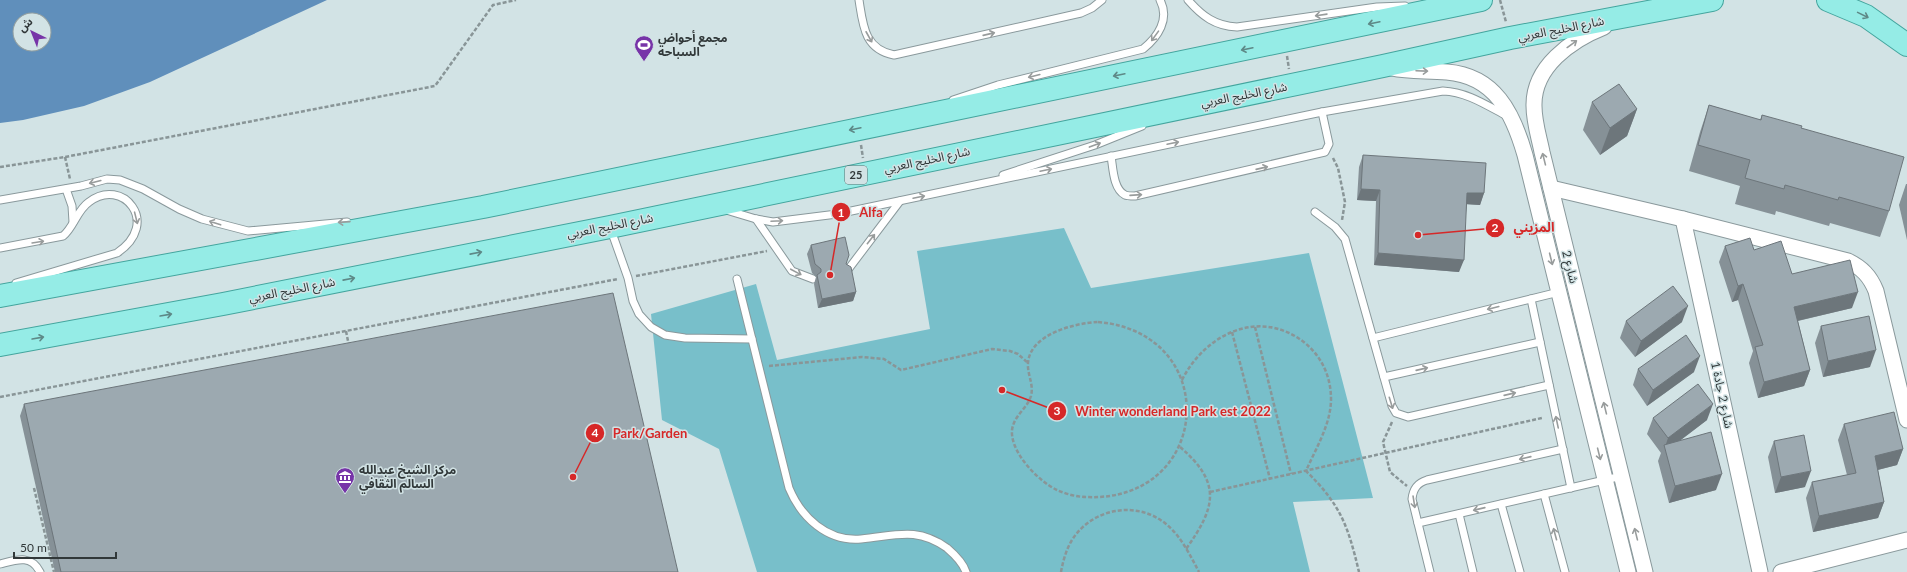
<svg xmlns="http://www.w3.org/2000/svg" width="1907" height="572" viewBox="0 0 1907 572" font-family="Lato,'Noto Sans Arabic',sans-serif">
  <style>
    .green { fill: #78bfca }
    .water { fill: #608fbb; fill-rule: evenodd }
    .lines { fill: none; stroke-linecap: round; stroke-linejoin: round }
    .lane-casing { stroke: #8a999c; stroke-width: 9 }
    .street-casing { stroke: #8a999c; stroke-width: 17 }
    .primary-casing { stroke: #44a59e; stroke-width: 24 }
    .path { stroke: #899597; stroke-width: 2.5; stroke-dasharray: 4 2; stroke-linecap: butt }
    .lane { stroke: #fff; stroke-width: 7 }
    .street { stroke: #fff; stroke-width: 15 }
    .primary { stroke: #95ece6; stroke-width: 22 }
    .wall { fill: #869197 }
    .shaded-wall { fill: #6d767b }
    .building { fill: #9ca9b0; stroke: #6d767b }
    .oneway { stroke: #989c9c }
    .oneway2 { stroke: #5e8987 }
    .labels { text-anchor: middle; stroke-width: 3; stroke-linejoin: round; paint-order: stroke }
    .shield { fill: #d2e3e5; stroke: #616b6d; stroke-width: 1 }
    .shield-label { font-size: 11px; font-weight: bold; fill: #313839 }
    .street-label { font-size: 12px; fill: #313839; stroke: #d2e3e5 }
    .poi-label { font-size: 12px; font-weight: bold; fill: #313839; stroke: #d2e3e5; text-anchor: start }
    .leader { fill: none; stroke: #d62828; stroke-width: 1.5 }
    .callout-dot { fill: #d62828; stroke: #d2e3e5; stroke-width: 1.5 }
    .mark-label { font-size: 12px; text-anchor: middle; font-weight: bold; fill: #fff }
    .callout-label { font-size: 13px; text-anchor: middle; font-weight: bold; fill: #d62828; stroke: #d2e3e5; stroke-width: 3; stroke-linejoin: round; paint-order: stroke }
  </style>
  <rect width="100%" height="100%" fill="#d2e3e5"/>
  <!-- green -->
  <path class="green" d="M1064 228 1091 288 1309 253 1373 498 1293 502 1310 572H757L719 449 662 420 651 314 756 284 777 360 930 329 917 251Z"/>
  <!-- water -->
  <path class="water" d="M0 0H327L150 82 84 106 23 120 0 123ZM20 20H44V44H20Z"/>
  <g class="lines">
    <!-- lane casing -->
    <g class="lane-casing">
      <g id="lane">
        <path d="M859 0C863 25 864 49 894 55L1081 13 1092 8 1102 0"/>
        <path d="M1188 0C1202 16 1215 26 1237 27L1377 7 1405 6"/>
        <path d="M953 100 998 85 1143 49C1158 37 1170 19 1160 0"/>
        <path d="M1111 156C1113 167 1113 189 1125 195 1127 196 1132 196 1135 196L1325 152 1329 144 1322 112"/>
        <path d="M1003 175 1095 145 1142 126"/>
        <path d="M66 189 72 206 73 222"/>
        <path d="M0 200 81 186 107 179 120 180 143 189 179 209 202 219 248 231 347 222"/>
        <path d="M726 210 756 219 773 222 837 214 1322 112 1443 91C1467 92 1486 105 1507 116"/>
        <path d="M1315 212 1335 227 1345 239 1392 406 1396 413 1408 417 1549 385"/>
        <path d="M756 219 792 271 813 279"/>
        <path d="M611 230 628 278 633 301 639 314 651 327 665 335 685 338 752 339"/>
        <path d="M0 248 63 236C74 227 77 210 89 202 122 176 162 223 117 253L16 283"/>
        <path d="M847 271 900 201"/>
        <path d="M737 279 789 488C801 517 827 542 861 539 895 536 916 526 947 548 954 554 963 563 966 572"/>
        <path d="M1531 299 1571 488"/>
        <path d="M1373 338 1559 292"/>
        <path d="M1384 377 1540 342"/>
        <path d="M1544 494 1565 572"/>
        <path d="M1501 504 1520 572"/>
        <path d="M1459 514 1473 572"/>
        <path d="M1418 523 1622 476"/>
        <path d="M0 564C16 560 31 554 40 572"/>
        <path d="M1430 572 1412 499C1413 489 1417 483 1427 480L1563 449"/>
      </g>
    </g>
    <!-- street casing -->
    <g class="street-casing">
      <g id="street">
        <path d="M1604 27C1571 40 1533 67 1534 106 1534 122 1539 137 1542 152L1645 572"/>
        <path d="M1392 68C1410 72 1428 70 1447 72 1495 76 1513 113 1525 155L1628 572"/>
        <path d="M1551 188 1683 219 1848 261C1862 268 1870 276 1876 291L1907 420"/>
        <path d="M1683 219 1760 572"/>
        <path d="M1781 572 1907 540"/>
      </g>
    </g>
    <!-- primary casing -->
    <g class="primary-casing">
      <g id="primary">
        <path d="M1828 0 1866 16 1907 45"/>
        <path d="M0 296 483 207 1481 0"/>
        <path d="M0 345 223 304 610 227 1383 66 1510 38 1712 0"/>
      </g>
    </g>
    <!-- path -->
    <g class="path">
      <path d="M1500 0 1506 22"/>
      <path d="M1287 56 1289 69"/>
      <path d="M861 145 863 158"/>
      <path d="M65 157 70 179"/>
      <path d="M1333 158 1338 168 1345 202 1342 220"/>
      <path d="M0 167 65 157 435 86 493 5 516 0"/>
      <path d="M636 276 767 251"/>
      <path d="M1098 322C1224 333 1212 503 1086 497 1077 497 1066 494 1057 490 1038 481 1010 452 1012 430 1014 415 1027 409 1031 396 1034 384 1027 374 1028 363 1030 334 1075 323 1098 322Z"/>
      <path d="M1255 327 1291 474"/>
      <path d="M346 331 349 346"/>
      <path d="M1232 332 1270 479"/>
      <path d="M769 366 862 357 884 359 901 370 992 349 1010 351 1018 354 1028 363"/>
      <path d="M1182 380C1205 334 1260 307 1305 343 1322 357 1331 377 1331 399 1331 424 1316 448 1306 471 1341 505 1348 526 1359 572"/>
      <path d="M0 397 618 279"/>
      <path d="M1392 422 1383 442 1390 472 1407 486"/>
      <path d="M1180 447C1222 483 1216 507 1186 549"/>
      <path d="M34 488 54 572"/>
      <path d="M1210 492 1542 418"/>
      <path d="M1061 572C1063 561 1066 550 1072 540 1092 508 1137 500 1166 524 1181 536 1190 555 1199 572"/>
    </g>
    <!-- lane -->
    <use href="#lane" class="lane"/>
    <!-- street -->
    <use href="#street" class="street"/>
    <!-- primary -->
    <use href="#primary" class="primary"/>
  </g>
  <!-- wall -->
  <g class="wall">
    <path d="M1592 102 1637 109 1627 136 1600 155 1583 130Z"/>
    <path d="M1709 105 1760 120 1762 115 1801 128 1889 211 1880 237 1830 223 1829 226 1776 211 1775 215 1735 204 1740 186 1689 171 1700 132Z"/>
    <path d="M1363 155 1484 193 1480 205 1467 204 1459 272 1374 265 1376 201 1357 200 1359 167Z"/>
    <path d="M1906 184H1907V240L1899 205Z"/>
    <path d="M811 245 846 264 856 292 853 301 818 308 814 284 816 277 812 273 807 254Z"/>
    <path d="M1725 246 1754 250 1792 274 1852 308 1798 321 1810 370 1804 386 1758 398 1749 363 1753 351 1738 300 1732 302 1719 262Z"/>
    <path d="M1626 321 1682 322 1635 357 1620 338Z"/>
    <path d="M1821 326 1870 367 1823 377 1815 343Z"/>
    <path d="M1638 369 1694 372 1647 406 1633 385Z"/>
    <path d="M24 404 678 572H55L20 416Z"/>
    <path d="M1653 418 1707 420 1681 440 1716 490 1669 503 1658 461 1661 453 1647 434Z"/>
    <path d="M1844 424 1903 449 1897 465 1878 470 1884 502 1878 518 1813 532 1806 498 1812 482 1847 475 1838 440Z"/>
    <path d="M1774 441 1805 487 1775 493 1768 457Z"/>
  </g>
  <!-- shaded-wall -->
  <g class="shaded-wall">
    <path d="M1637 109 1627 136 1600 155 1610 128Z"/>
    <path d="M1361 189 1380 190 1376 201 1357 200Z"/>
    <path d="M1467 193H1484L1480 205 1463 204Z"/>
    <path d="M1378 253 1464 260 1459 272 1374 265Z"/>
    <path d="M1743 284 1738 300 1732 302 1738 286Z"/>
    <path d="M856 292 853 301 818 308 822 299Z"/>
    <path d="M1858 292 1852 308 1788 323 1794 307Z"/>
    <path d="M1688 306 1682 322 1635 357 1641 341Z"/>
    <path d="M1876 350 1870 367 1823 377 1828 361Z"/>
    <path d="M1700 356 1694 372 1647 406 1653 390Z"/>
    <path d="M1810 370 1804 386 1758 398 1764 382Z"/>
    <path d="M1713 404 1707 420 1666 451 1665 447 1668 438Z"/>
    <path d="M1903 449 1897 465 1869 472 1875 456Z"/>
    <path d="M1811 471 1805 487 1775 493 1781 477Z"/>
    <path d="M1722 474 1716 490 1669 503 1675 486Z"/>
    <path d="M1884 502 1878 518 1813 532 1819 516Z"/>
  </g>
  <!-- building -->
  <g class="building">
    <path d="M1619 84 1637 109 1610 128 1592 102Z"/>
    <path d="M1709 105 1761 120 1762 115 1802 126 1801 128 1904 157 1889 211 1839 197 1838 200 1785 185 1784 189 1745 178 1750 160 1698 145Z"/>
    <path d="M1363 155 1486 163 1484 193H1467L1464 260 1378 253 1380 190 1361 189Z"/>
    <path d="M845 237 849 255 846 264 851 267 856 292 822 299 817 275 821 272V269L815 264 811 245Z"/>
    <path d="M1750 238 1754 250 1781 241 1792 274 1850 260 1858 292 1794 307 1810 370 1764 382 1755 347 1763 345 1743 284 1738 286 1725 246Z"/>
    <path d="M1673 286 1688 306 1641 341 1626 321Z"/>
    <path d="M613 293 678 572H61L24 404Z"/>
    <path d="M1869 316 1876 350 1828 361 1821 326Z"/>
    <path d="M1686 335 1700 356 1653 390 1638 369Z"/>
    <path d="M1698 384 1713 404 1668 438 1653 418Z"/>
    <path d="M1894 412 1903 449 1875 456 1884 502 1819 516 1812 482 1856 473 1844 424Z"/>
    <path d="M1711 432 1722 474 1675 486 1664 445Z"/>
    <path d="M1804 435 1811 471 1781 477 1774 441Z"/>
  </g>
  <!-- one-way arrows -->
  <defs><path id="oneway-shaft" d="M-6 0H5M1.5-3L5.5 0L1.5 3" fill="none" stroke-width="1.6" stroke-linecap="round" stroke-linejoin="round"/></defs>
  <g class="oneway">
    <use href="#oneway-shaft" transform="translate(1321 15) rotate(172)"/>
    <use href="#oneway-shaft" transform="translate(989 34) rotate(-13)"/>
    <use href="#oneway-shaft" transform="translate(1155 36) rotate(126)"/>
    <use href="#oneway-shaft" transform="translate(869 37) rotate(61)"/>
    <use href="#oneway-shaft" transform="translate(1572 44) rotate(-36)"/>
    <use href="#oneway-shaft" transform="translate(1422 71) rotate(2)"/>
    <use href="#oneway-shaft" transform="translate(1034 76) rotate(166)"/>
    <use href="#oneway-shaft" transform="translate(1173 143) rotate(-12)"/>
    <use href="#oneway-shaft" transform="translate(1095 145) rotate(-20)"/>
    <use href="#oneway-shaft" transform="translate(1544 159) rotate(-104)"/>
    <use href="#oneway-shaft" transform="translate(1262 168) rotate(-13)"/>
    <use href="#oneway-shaft" transform="translate(1046 170) rotate(-12)"/>
    <use href="#oneway-shaft" transform="translate(95 182) rotate(166)"/>
    <use href="#oneway-shaft" transform="translate(1136 195) rotate(-4)"/>
    <use href="#oneway-shaft" transform="translate(919 197) rotate(-12)"/>
    <use href="#oneway-shaft" transform="translate(136 218) rotate(76)"/>
    <use href="#oneway-shaft" transform="translate(777 221) rotate(-3)"/>
    <use href="#oneway-shaft" transform="translate(344 222) rotate(176)"/>
    <use href="#oneway-shaft" transform="translate(215 223) rotate(-162)"/>
    <use href="#oneway-shaft" transform="translate(871 239) rotate(-52)"/>
    <use href="#oneway-shaft" transform="translate(38 242) rotate(-9)"/>
    <use href="#oneway-shaft" transform="translate(1551 259) rotate(76)"/>
    <use href="#oneway-shaft" transform="translate(796 272) rotate(28)"/>
    <use href="#oneway-shaft" transform="translate(1493 308) rotate(166)"/>
    <use href="#oneway-shaft" transform="translate(1422 369) rotate(-13)"/>
    <use href="#oneway-shaft" transform="translate(1510 394) rotate(-13)"/>
    <use href="#oneway-shaft" transform="translate(1391 403) rotate(73)"/>
    <use href="#oneway-shaft" transform="translate(1605 408) rotate(-104)"/>
    <use href="#oneway-shaft" transform="translate(1557 422) rotate(-102)"/>
    <use href="#oneway-shaft" transform="translate(1599 454) rotate(76)"/>
    <use href="#oneway-shaft" transform="translate(1525 458) rotate(167)"/>
    <use href="#oneway-shaft" transform="translate(1414 502) rotate(81)"/>
    <use href="#oneway-shaft" transform="translate(1479 509) rotate(167)"/>
    <use href="#oneway-shaft" transform="translate(1555 534) rotate(-105)"/>
    <use href="#oneway-shaft" transform="translate(1636 534) rotate(-104)"/>
  </g>
  <g class="oneway2">
    <use href="#oneway-shaft" transform="translate(1863 15) rotate(26)"/>
    <use href="#oneway-shaft" transform="translate(1374 23) rotate(168)"/>
    <use href="#oneway-shaft" transform="translate(1247 49) rotate(168)"/>
    <use href="#oneway-shaft" transform="translate(1119 75) rotate(168)"/>
    <use href="#oneway-shaft" transform="translate(855 129) rotate(168)"/>
    <use href="#oneway-shaft" transform="translate(476 253) rotate(-11)"/>
    <use href="#oneway-shaft" transform="translate(349 279) rotate(-11)"/>
    <use href="#oneway-shaft" transform="translate(166 315) rotate(-10)"/>
    <use href="#oneway-shaft" transform="translate(38 338) rotate(-10)"/>
  </g>
  <!-- icons -->
  <defs>
    <g id="stadium-pin" transform="scale(1)"><path d="M0 17L-7.5 6A9.5 9.5 0 1 1 7.5 6Z" fill="#7734a8" stroke="#d2e3e5"/><path d="M0-5a6.5 5 0 1 0 0 10a6.5 5 0 1 0 0-10ZM-3.5-1.8h7v3.6h-7Z" fill="#fff"/></g>
    <g id="museum-pin" transform="scale(1)"><path d="M0 17L-7.5 6A9.5 9.5 0 1 1 7.5 6Z" fill="#7734a8" stroke="#d2e3e5"/><path d="M0-6L6-3V-2H-6V-3ZM-5-1h2V3h-2ZM-1-1h2V3h-2ZM3-1h2V3H3ZM-6 4H6V6H-6Z" fill="#fff"/></g>
  </defs>
  <g fill-rule="evenodd">
    <use href="#stadium-pin" x="644" y="45"/>
    <use href="#museum-pin" x="345" y="477"/>
  </g>
  <g class="labels">
    <!-- shield labels -->
    <rect class="shield" x="845" y="166" width="22" height="18" rx="3"/>
    <g class="shield-label">
      <text x="856" y="179">25</text>
    </g>
    <!-- street labels -->
    <g class="street-label">
      <text transform="translate(1561 29) rotate(-11)" y="4">شارع الخليج العربي</text>
      <text transform="translate(1244 95) rotate(-11)" y="4">شارع الخليج العربي</text>
      <text transform="translate(927 160) rotate(-12)" y="4">شارع الخليج العربي</text>
      <text transform="translate(610 226) rotate(-11)" y="4">شارع الخليج العربي</text>
      <text transform="translate(1570 267) rotate(76)" y="4">شارع 2</text>
      <text transform="translate(292 290) rotate(-11)" y="4">شارع الخليج العربي</text>
      <text transform="translate(1722 395) rotate(78)" y="4">شارع 2 جادة 1</text>
    </g>
    <!-- poi labels -->
    <g class="poi-label">
      <text x="658" y="42">مجمع أحواض<tspan x="658" dy="14">السباحة</tspan></text>
      <text x="359" y="474">مركز الشيخ عبدالله<tspan x="359" dy="14">السالم الثقافي</tspan></text>
    </g>
  </g>
  <!-- callouts -->
  <path class="leader" d="M830 275L841 212M1418 235L1495 228M1002 390L1057 411M573 477L595 433"/>
  <g class="callout-dot">
    <circle cx="830" cy="275" r="4"/>
    <circle cx="1418" cy="235" r="4"/>
    <circle cx="1002" cy="390" r="4"/>
    <circle cx="573" cy="477" r="4"/>
    <circle cx="841" cy="212" r="10"/>
    <circle cx="1495" cy="228" r="10"/>
    <circle cx="1057" cy="411" r="10"/>
    <circle cx="595" cy="433" r="10"/>
  </g>
  <g class="mark-label">
    <text x="841" y="217">1</text>
    <text x="1495" y="232">2</text>
    <text x="1057" y="415">3</text>
    <text x="595" y="437">4</text>
  </g>
  <g class="callout-label">
    <text x="871" y="217">Alfa</text>
    <text x="1534" y="232">المزيني</text>
    <text x="1173" y="416">Winter wonderland Park est 2022</text>
    <text x="650" y="438">Park/Garden</text>
  </g>
  <!-- north arrow -->
  <g transform="translate(32 32) rotate(317)"><circle r="19" fill="#d2e3e5" stroke="#929fa0"/>
  <path d="M0-3L7 15L0 10L-7 15Z" fill="#7734a8"/>
  <text y="-6" font-size="11" font-weight="bold" text-anchor="middle" fill="#313839">ش</text>
  </g>
  <!-- scale -->
  <path d="M14 552v6h102v-6" fill="none" stroke="#313839" stroke-width="2"/>
  <text x="20" y="552" font-size="12" fill="#313839" stroke="#d2e3e5" stroke-width="3" paint-order="stroke">50 m</text>
</svg>
